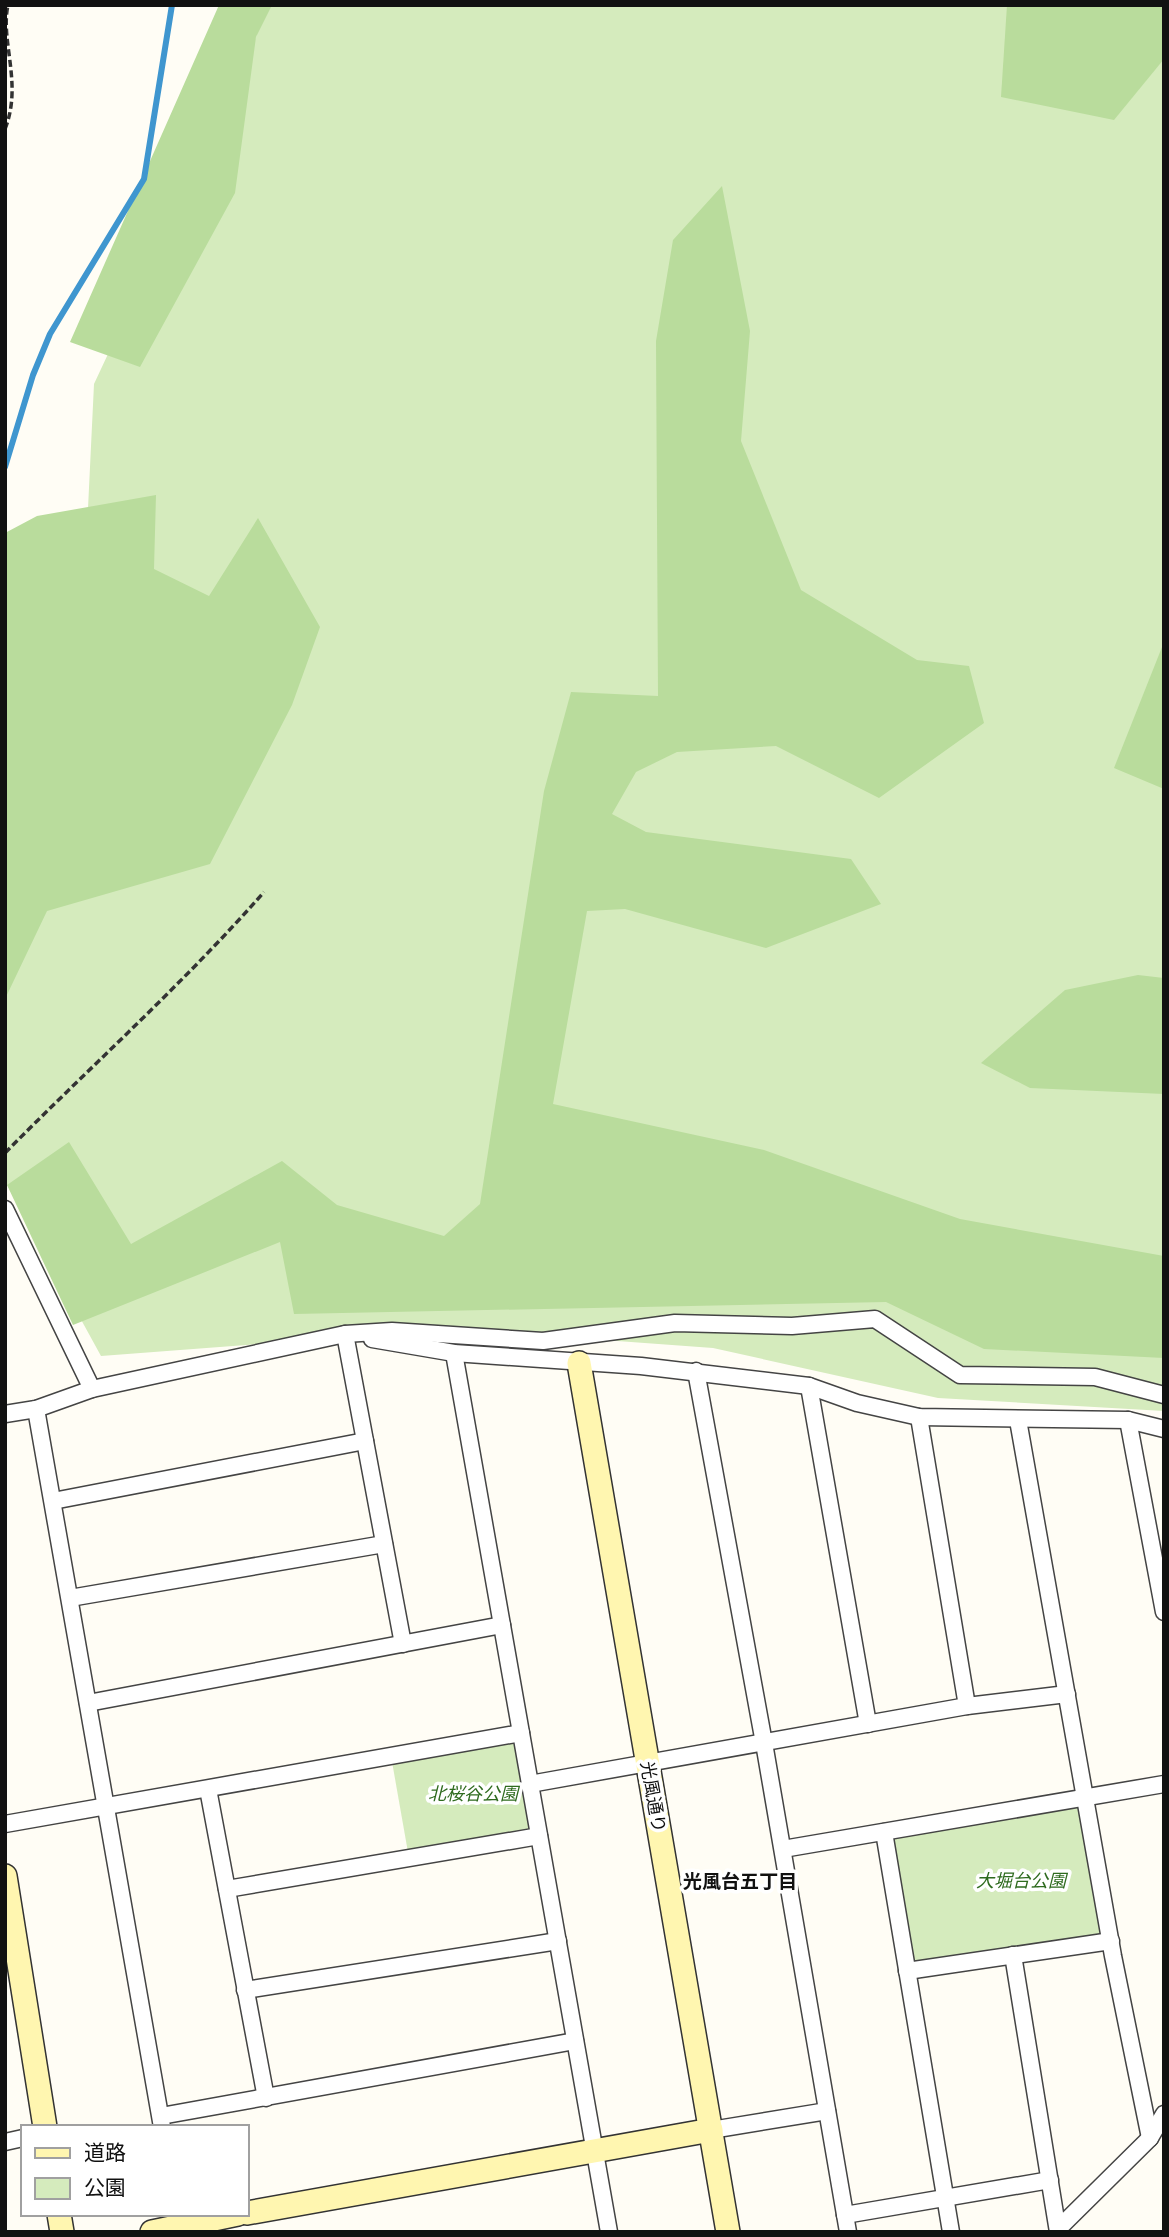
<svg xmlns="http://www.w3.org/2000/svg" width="1169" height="2237" viewBox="0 0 1169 2237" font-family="Merriweather,'Noto Sans JP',serif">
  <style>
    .green { fill: #d5ebbd }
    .forest { fill: #b9dc9c }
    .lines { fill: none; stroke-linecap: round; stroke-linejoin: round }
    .stream { stroke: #3f96cf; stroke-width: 6 }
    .street-casing { stroke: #444; stroke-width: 19 }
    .secondary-casing { stroke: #333; stroke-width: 26 }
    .path { stroke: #333; stroke-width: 3.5; stroke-dasharray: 7 3.5; stroke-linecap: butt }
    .street { stroke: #fff; stroke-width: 16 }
    .secondary { stroke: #fff6b0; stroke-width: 23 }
    .labels { text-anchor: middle; stroke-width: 7; stroke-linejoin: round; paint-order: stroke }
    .park-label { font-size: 18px; font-style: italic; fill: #2f6b1f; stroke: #fff }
    .street-label { font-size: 18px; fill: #111; stroke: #fff }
    .neighbourhood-label { font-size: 19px; font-weight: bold; fill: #111; stroke: #fff }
  </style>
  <rect width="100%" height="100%" fill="#fffdf5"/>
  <!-- green -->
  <g class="green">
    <path d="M265 5H1164V1411L938 1398 713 1348 454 1329 101 1356 5 1181V617L86 550 94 384 256 37Z"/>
    <path d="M521 1733 539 1836 409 1858 391 1756Z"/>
    <path d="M1087 1797 1111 1941 907 1971 884 1832Z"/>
  </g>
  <!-- forest -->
  <g class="forest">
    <path d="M219 5H272L256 37 235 193 140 367 70 342Z"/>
    <path d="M1007 5H1164V59L1114 120 1001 97Z"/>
    <path d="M722 186 750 331 741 441 801 590 917 660 969 666 984 723 879 798 776 746 677 752 636 772 612 814 646 832 851 859 881 904 766 948 625 909 587 911 553 1104 764 1150 960 1219 1164 1256V1358L984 1349 886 1302 294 1314 280 1242 73 1325 7 1185 69 1142 131 1244 282 1161 337 1205 444 1236 480 1204 544 791 571 692 658 696 656 341 673 240Z"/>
    <path d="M156 495 154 569 209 596 258 518 320 627 292 705 210 864 47 911 5 999V533L37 516Z"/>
    <path d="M1164 642V789L1114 768Z"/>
    <path d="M1138 975 1164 978V1094L1030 1088 981 1063 1065 990Z"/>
  </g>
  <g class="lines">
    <!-- stream -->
    <path class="stream" d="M5 467 33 375 50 334 144 179 172 5"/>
    <!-- street casing -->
    <g class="street-casing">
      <g id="street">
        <path d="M5 1209 92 1389"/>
        <path d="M345 1334 403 1644"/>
        <path d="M372 1339 454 1353 641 1366 809 1386 857 1403 919 1417 1128 1420 1164 1429"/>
        <path d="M454 1353 609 2232"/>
        <path d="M696 1371 764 1743 848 2232"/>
        <path d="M809 1386 868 1724"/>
        <path d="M36 1409 162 2127"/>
        <path d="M5 1414 36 1409 92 1389 345 1334 392 1331 543 1341 675 1323 792 1326 875 1319 960 1375 1095 1377 1164 1395"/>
        <path d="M919 1417 967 1706"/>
        <path d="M1018 1420 1113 1956 1150 2138"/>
        <path d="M1128 1420 1164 1612"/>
        <path d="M53 1501 365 1441"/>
        <path d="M70 1598 384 1544"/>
        <path d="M88 1703 502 1625"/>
        <path d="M530 1784 967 1706 1067 1694"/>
        <path d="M208 1789 266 2098"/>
        <path d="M5 1824 521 1733"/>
        <path d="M884 1832 951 2232"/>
        <path d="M783 1849 1164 1784"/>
        <path d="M227 1889 539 1836"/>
        <path d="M1013 1955 1058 2232"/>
        <path d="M907 1971 1111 1941"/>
        <path d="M245 1990 558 1941"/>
        <path d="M161 2116 575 2041"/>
        <path d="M711 2130 827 2111"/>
        <path d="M5 2142 23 2138"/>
        <path d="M845 2215 1050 2180"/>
        <path d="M1058 2229 1150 2138 1164 2114"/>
      </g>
    </g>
    <!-- secondary casing -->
    <g class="secondary-casing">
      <g id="secondary">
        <path d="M579 1363 728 2232"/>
        <path d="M5 1876 45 2127"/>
        <path d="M247 2213 711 2130"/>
        <path d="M59 2214 62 2232"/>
        <path d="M152 2232 238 2214"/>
      </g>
    </g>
    <!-- path -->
    <g class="path">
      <path d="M5 129C23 84 0 41 8 5"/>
      <path d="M5 1153C91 1066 183 984 264 892"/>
    </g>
    <!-- street -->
    <use href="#street" class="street"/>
    <!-- secondary -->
    <use href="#secondary" class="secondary"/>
  </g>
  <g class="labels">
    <!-- park labels -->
    <g class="park-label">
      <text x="473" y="1800">北桜谷公園</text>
      <text x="1021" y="1887">大堀台公園</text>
    </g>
    <!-- street labels -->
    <g class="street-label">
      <text transform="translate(653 1797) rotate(80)" y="6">光風通り</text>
    </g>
    <!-- neighbourhood labels -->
    <g class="neighbourhood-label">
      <text x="740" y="1888">光風台五丁目</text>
    </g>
  </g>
  <!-- border -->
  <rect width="1169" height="2237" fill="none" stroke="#111111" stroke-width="14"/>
  <!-- legend -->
  <rect x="21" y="2125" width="228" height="91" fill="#ffffff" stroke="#a0a0a0" stroke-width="2"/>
  <rect x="35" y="2148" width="35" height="10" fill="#fff6b0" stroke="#a0a0a0" stroke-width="2"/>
  <text x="84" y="2160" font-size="21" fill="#111111">道路</text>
  <rect x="35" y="2178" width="35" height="21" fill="#d5ebbd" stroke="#a0a0a0" stroke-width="2"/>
  <text x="84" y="2195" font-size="21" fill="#111111">公園</text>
</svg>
